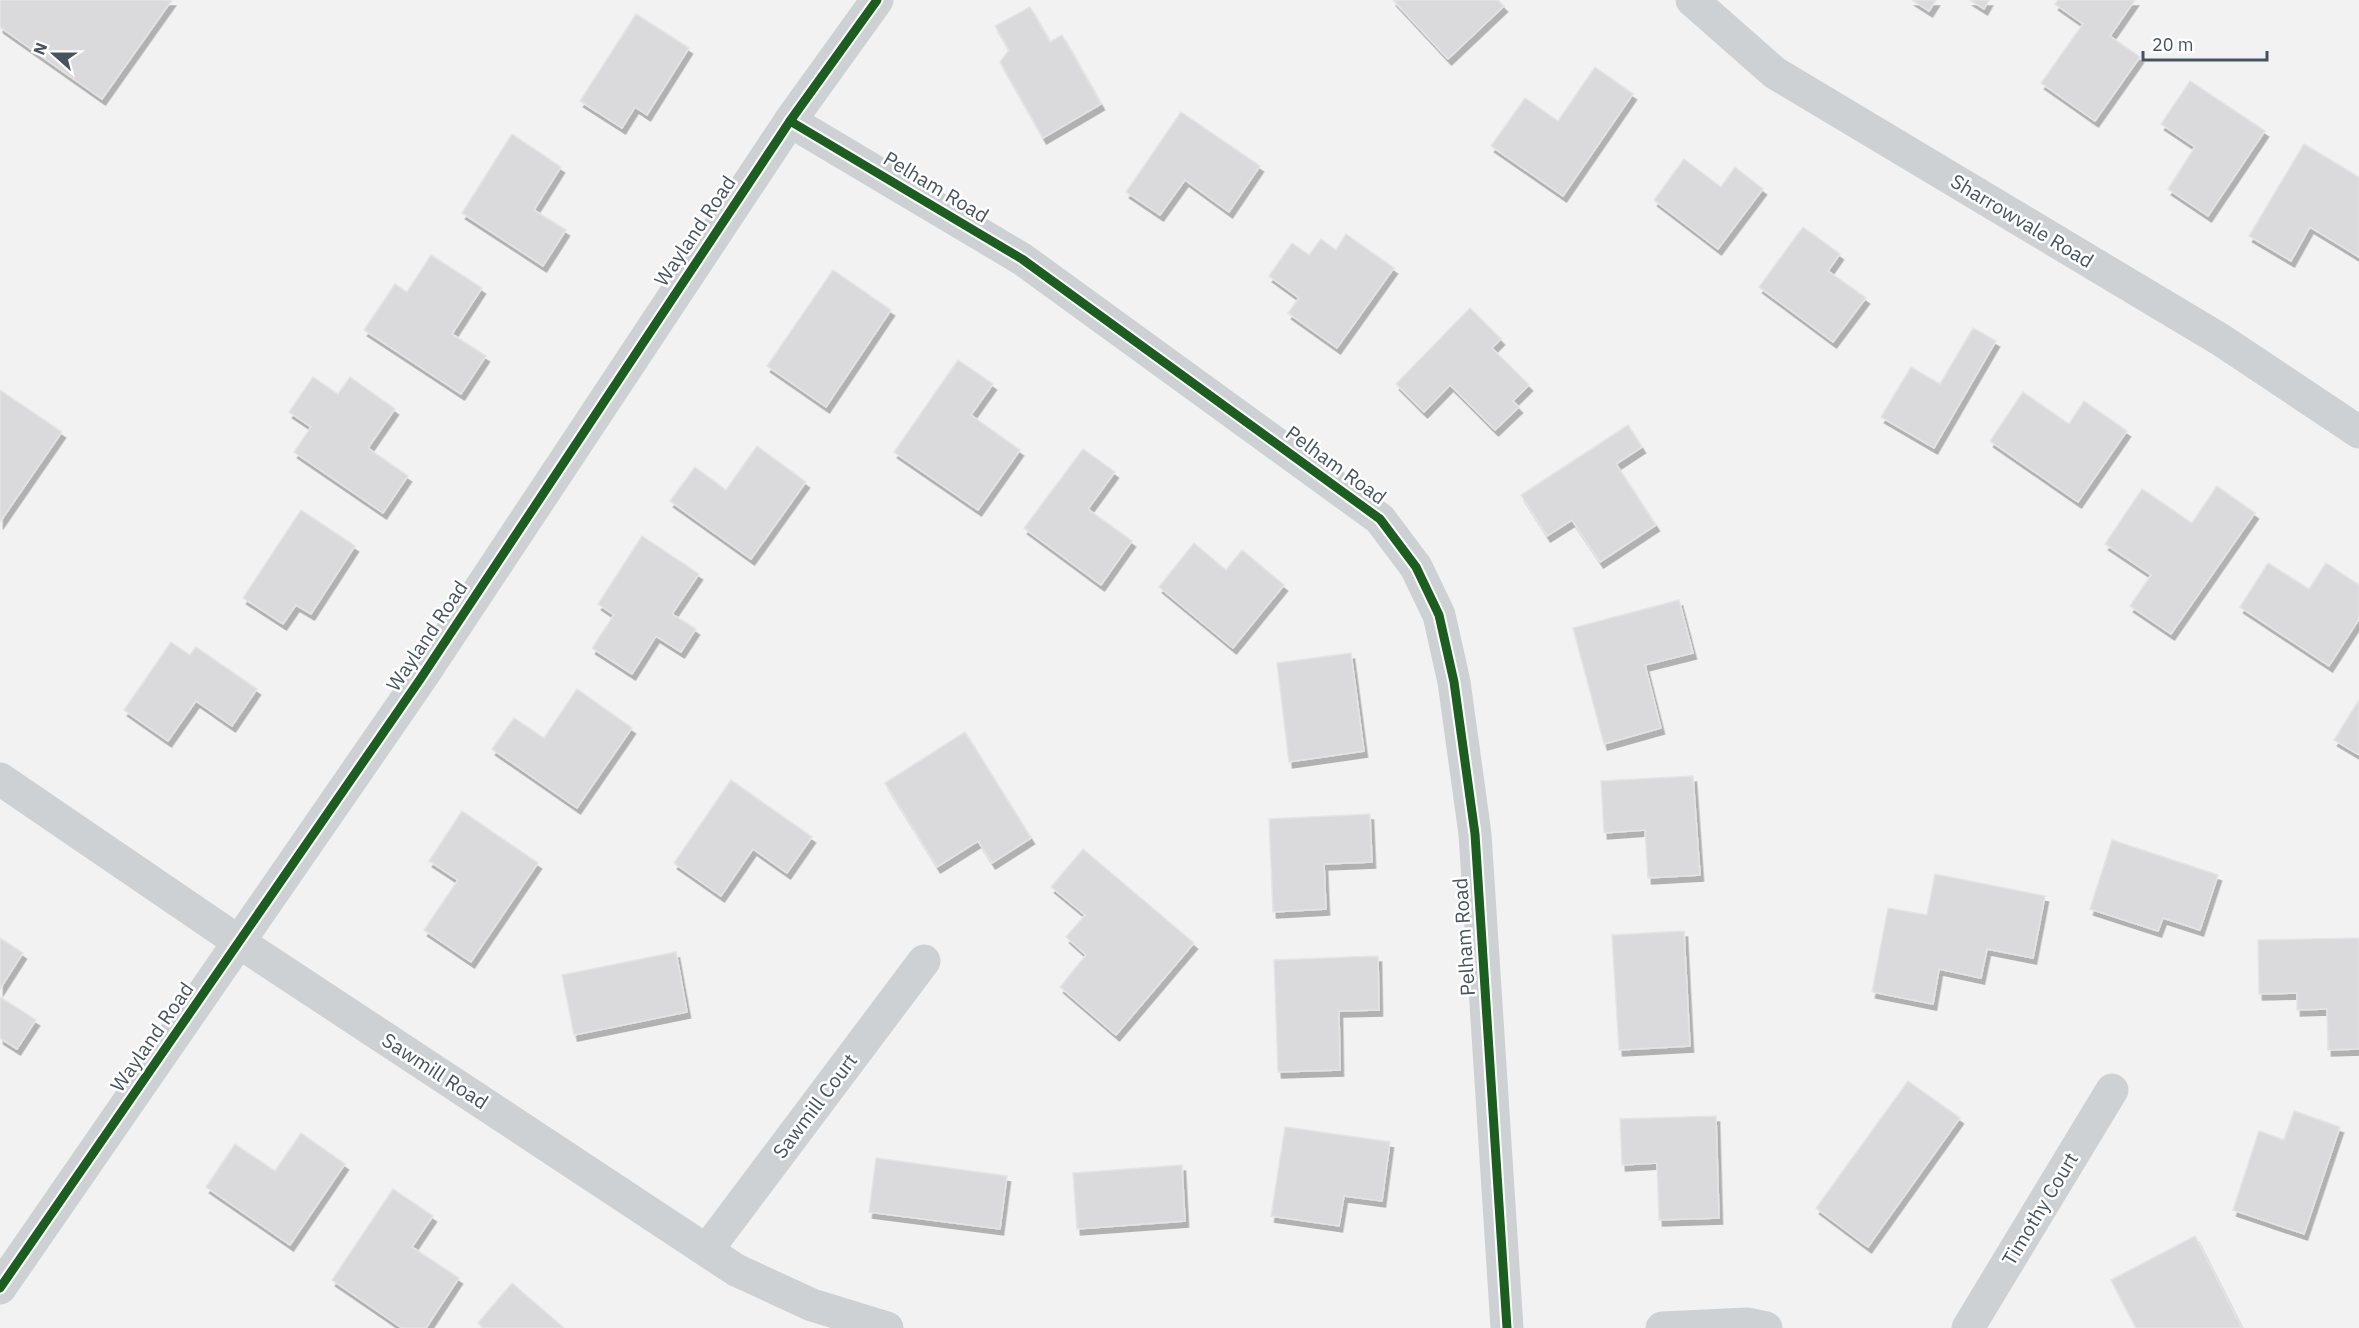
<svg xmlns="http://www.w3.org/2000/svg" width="2359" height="1328" viewBox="0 0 2359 1328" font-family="'IBM Plex Sans',sans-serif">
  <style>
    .building { fill: #dadadc; stroke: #e4e4e5; stroke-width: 1.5; filter: url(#shadow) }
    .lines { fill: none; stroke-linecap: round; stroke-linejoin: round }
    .minor { stroke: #ced1d3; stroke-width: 33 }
    .cycleway-casing { stroke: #fff; stroke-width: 13 }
    .cycleway { stroke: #1b5e20; stroke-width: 9 }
    .labels { text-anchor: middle; stroke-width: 5; stroke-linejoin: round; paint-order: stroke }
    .street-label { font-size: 20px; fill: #475460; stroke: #fff }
  </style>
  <defs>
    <filter id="shadow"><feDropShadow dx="3.5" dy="6" stdDeviation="0" flood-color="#0004"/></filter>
  </defs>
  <rect width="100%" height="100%" fill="#f3f2f2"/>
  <!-- building -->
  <g class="building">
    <path d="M0 0H172L102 99 0 27Z"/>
    <path d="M1393 0H1498L1504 6 1448 59Z"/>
    <path d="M1912 0H1936L1929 11Z"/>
    <path d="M1970 0H1989L1984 9Z"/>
    <path d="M2058 0H2135L2110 36 2140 57 2095 121 2041 83 2083 24 2055 4Z"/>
    <path d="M1030 7 1050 42 1062 35 1101 104 1043 138 1000 62 1009 50 995 26Z"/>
    <path d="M636 14 689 48 647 115 635 107 622 128 580 101Z"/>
    <path d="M1595 67 1633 94 1563 196 1491 146 1525 98 1558 121Z"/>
    <path d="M2190 81 2265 131 2208 216 2168 189 2195 147 2161 124Z"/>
    <path d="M1181 112 1260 166 1229 212 1185 180 1160 215 1126 192Z"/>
    <path d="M512 134 561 167 534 210 566 230 543 266 462 213Z"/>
    <path d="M2304 144 2359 177V257L2310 227 2291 261 2249 236Z"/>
    <path d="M1684 159 1721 187 1735 167 1763 189 1718 249 1654 200Z"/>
    <path d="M1803 227 1840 254 1828 271 1866 298 1833 342 1759 287Z"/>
    <path d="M1346 234 1394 268 1337 348 1288 313 1299 298 1269 276 1292 243 1309 255 1321 239 1336 250Z"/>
    <path d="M431 255 482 288 452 334 486 356 461 394 364 330 395 284 407 292Z"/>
    <path d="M833 270 891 310 826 407 767 366Z"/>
    <path d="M1470 308 1501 339 1492 348 1529 385 1513 401 1519 407 1495 430 1450 385 1424 412 1396 384Z"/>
    <path d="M1973 328 1996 341 1934 448 1881 417 1911 367 1940 384Z"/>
    <path d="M958 360 993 384 971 415 1020 450 978 510 894 452Z"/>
    <path d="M313 377 338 394 350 377 395 409 368 448 408 476 383 513 294 452 311 427 289 412Z"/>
    <path d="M0 390 62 432 0 522Z"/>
    <path d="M2023 392 2069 424 2084 401 2127 431 2078 502 1990 441Z"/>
    <path d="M1628 425 1642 447 1616 464 1656 525 1600 562 1572 520 1547 536 1521 495Z"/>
    <path d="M757 446 806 482 751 559 670 501 695 467 726 490Z"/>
    <path d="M1083 449 1115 472 1088 509 1132 541 1101 585 1024 528Z"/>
    <path d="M2217 486 2255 513 2171 634 2130 606 2151 575 2105 544 2142 489 2192 523Z"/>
    <path d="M301 510 355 546 311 614 296 605 283 624 243 598Z"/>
    <path d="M642 536 699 574 672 614 696 629 681 652 656 636 632 674 592 648 614 615 598 604Z"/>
    <path d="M1194 543 1226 570 1242 550 1284 585 1233 648 1159 587Z"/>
    <path d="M2268 563 2309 589 2326 563 2359 585V619L2329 666 2240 607Z"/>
    <path d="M1679 600 1693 653 1645 665 1661 728 1604 744 1573 628Z"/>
    <path d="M171 642 190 655 196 647 257 689 232 726 196 701 168 741 124 710Z"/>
    <path d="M1351 653 1364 751 1289 762 1277 663Z"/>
    <path d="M577 689 632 728 577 808 492 749 514 718 544 738Z"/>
    <path d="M2359 700V755L2334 740Z"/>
    <path d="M965 732 1031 838 992 863 978 841 937 867 885 783Z"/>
    <path d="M1693 776 1700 875 1648 878 1645 830 1604 833 1601 781Z"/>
    <path d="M731 780 812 837 787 873 753 849 721 896 674 863Z"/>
    <path d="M462 811 538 863 471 962 424 930 458 880 429 861Z"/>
    <path d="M1370 814 1372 862 1324 864 1326 909 1273 912 1269 819Z"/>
    <path d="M2112 840 2218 875 2200 930 2163 918 2158 931 2090 909Z"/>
    <path d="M1083 849 1194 943 1116 1035 1060 987 1086 955 1066 937 1085 915 1051 887Z"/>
    <path d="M1935 874 2045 896 2033 958 1987 949 1981 978 1939 969 1933 1004 1872 992 1888 908 1927 915Z"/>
    <path d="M1684 931 1690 1046 1619 1050 1612 935Z"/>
    <path d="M0 938 23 953 0 989Z"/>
    <path d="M2359 938V1049L2328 1050 2327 1009 2297 1010V993L2259 994 2258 940Z"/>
    <path d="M676 952 687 1012 574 1035 562 975Z"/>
    <path d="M1378 956 1379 1010 1339 1011 1340 1070 1278 1072 1274 960Z"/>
    <path d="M0 997 36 1020 17 1049 0 1038Z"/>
    <path d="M1908 1081 1960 1118 1868 1247 1816 1208Z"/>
    <path d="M2294 1111 2340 1127 2304 1234 2233 1210 2259 1131 2284 1140Z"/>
    <path d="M1716 1116 1719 1218 1659 1220 1657 1163 1622 1165 1620 1119Z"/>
    <path d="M1285 1127 1390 1142 1382 1201 1344 1196 1339 1226 1271 1216Z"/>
    <path d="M301 1133 345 1164 290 1245 206 1187 235 1144 275 1171Z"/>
    <path d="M876 1158 1007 1176 1000 1229 869 1212Z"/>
    <path d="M1182 1165 1185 1221 1077 1229 1073 1173Z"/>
    <path d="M393 1189 433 1216 412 1247 459 1278 426 1328H402L332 1280Z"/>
    <path d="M2195 1236 2242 1328H2136L2111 1280Z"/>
    <path d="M512 1283 564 1328H483L478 1323Z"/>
  </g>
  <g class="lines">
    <!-- minor -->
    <g class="minor">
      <path d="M1692 0 1775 73 2221 340 2359 432"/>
      <path d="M790 121 1022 259 1380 519 1416 567 1439 615 1454 682 1475 834 1507 1328"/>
      <path d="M0 779 239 942 736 1270 812 1305 887 1328"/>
      <path d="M707 1250 924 961"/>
      <path d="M0 1288 421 678 790 121 877 0"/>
      <path d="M1662 1328 1747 1324 1766 1328"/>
      <path d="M1968 1328 2112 1090"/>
    </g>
    <!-- cycleway casing -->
    <g class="cycleway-casing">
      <g id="cycleway">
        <path d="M790 121 1022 259 1380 519 1416 567 1439 615 1454 682 1475 834 1507 1328"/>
        <path d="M0 1288 421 678 790 121 877 0"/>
      </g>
    </g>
    <!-- cycleway -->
    <use href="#cycleway" class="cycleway"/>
  </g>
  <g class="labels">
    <!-- street labels -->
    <g class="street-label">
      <text transform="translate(936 187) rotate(31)" y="7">Pelham Road</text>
      <text transform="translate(2022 221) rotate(31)" y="7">Sharrowvale Road</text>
      <text transform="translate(695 231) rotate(-56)" y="7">Wayland Road</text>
      <text transform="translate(1336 465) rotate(36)" y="7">Pelham Road</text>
      <text transform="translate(427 636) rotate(-56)" y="7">Wayland Road</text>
      <text transform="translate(1464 937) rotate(-94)" y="7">Pelham Road</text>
      <text transform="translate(152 1037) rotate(-55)" y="7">Wayland Road</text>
      <text transform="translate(435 1071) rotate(33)" y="7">Sawmill Road</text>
      <text transform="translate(815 1106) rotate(-53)" y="7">Sawmill Court</text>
      <text transform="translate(2040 1209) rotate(-59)" y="7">Timothy Court</text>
    </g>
  </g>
  <!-- north arrow -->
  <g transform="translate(54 54) rotate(291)" stroke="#ffffff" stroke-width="4.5" paint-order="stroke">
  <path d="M0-4.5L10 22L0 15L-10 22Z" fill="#475460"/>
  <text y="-9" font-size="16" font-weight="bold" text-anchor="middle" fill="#475460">N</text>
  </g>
  <!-- scale -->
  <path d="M2143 51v9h124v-9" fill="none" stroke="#475460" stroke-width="3"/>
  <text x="2152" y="51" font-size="18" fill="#475460" stroke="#ffffff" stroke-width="4.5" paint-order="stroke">20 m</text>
</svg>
